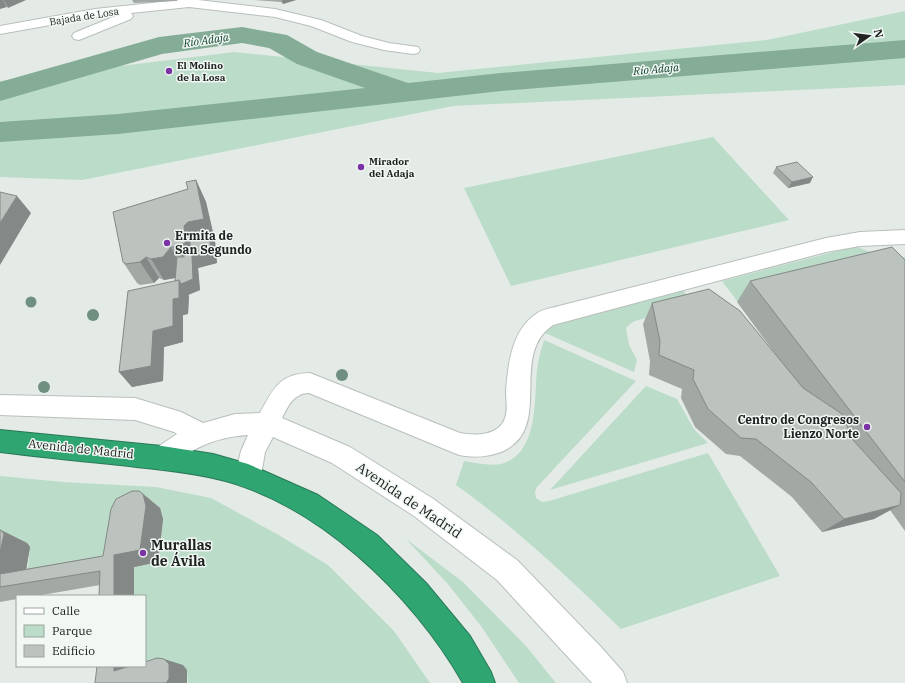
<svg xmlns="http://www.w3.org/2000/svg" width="905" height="683" viewBox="0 0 905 683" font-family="'IBM Plex Serif',serif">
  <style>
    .green { fill: #bbdcc9 }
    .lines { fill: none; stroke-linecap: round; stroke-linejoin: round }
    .river { fill: #85ac96; fill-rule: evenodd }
    .minor-casing { stroke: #b8bfbb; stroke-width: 2 }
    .highway-casing { stroke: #2a7856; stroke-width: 2 }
    .minor { fill: #fff; fill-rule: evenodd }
    .highway { fill: #2fa572; fill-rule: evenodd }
    .tree { fill: #6f8f80 }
    .wall { fill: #a2a8a4 }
    .shaded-wall { fill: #848886 }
    .building { fill: #bcc3bf; stroke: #848886 }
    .poi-dot { fill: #7a32a5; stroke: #f1f8f4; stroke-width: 1.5 }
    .labels { text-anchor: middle; stroke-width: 3; stroke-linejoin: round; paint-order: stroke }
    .far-street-label { font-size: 10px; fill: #202321; stroke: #f1f8f4 }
    .far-poi-label { font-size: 10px; font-weight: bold; fill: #202321; stroke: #f1f8f4; text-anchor: start }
    .far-water-label { font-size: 11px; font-style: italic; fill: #003621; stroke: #f1f8f4 }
    .poi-label { font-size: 12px; font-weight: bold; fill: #202321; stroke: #f1f8f4; text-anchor: start }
    .street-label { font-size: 12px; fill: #202321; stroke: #f1f8f4 }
    .near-street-label { font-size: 14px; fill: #202321; stroke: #f1f8f4 }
    .near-poi-label { font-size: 14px; font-weight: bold; fill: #202321; stroke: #f1f8f4; text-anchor: start }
  </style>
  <rect width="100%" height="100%" fill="#e4ebe7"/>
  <!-- green -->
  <g class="green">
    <path d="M905 11V85L453 106 82 180 0 177V81L234 52 438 73 767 40Z"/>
    <path d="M713 137 789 220 511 286 464 188Z"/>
    <path d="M856 246C871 254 888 256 905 257V298L875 266 737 301 722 281Z"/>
    <path d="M683 290 693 305 635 321 630 324 626 328 629 345 637 360 634 372 545 333 547 328 552 324Z"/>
    <path d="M544 340 636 381 537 487 535 492 536 498 542 502 549 501 708 453 780 576 621 629C569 578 516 528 456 485L464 461C476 463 490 466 501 464 539 454 534 399 537 370 538 360 541 350 544 340Z"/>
    <path d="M646 386 677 399 694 429 708 443 550 490Z"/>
    <path d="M0 476 63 482 156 487 211 498 277 534 328 565 394 631 430 683H188L187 670 145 666V596H134V567L163 519 160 508 157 506 124 568 24 585C26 573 33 553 27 543L18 540 0 554Z"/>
    <path d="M406 539 463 582 526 646 556 683H519L481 626 447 583Z"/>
  </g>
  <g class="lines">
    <!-- river -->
    <path class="river" d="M242 27 287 35 317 52 408 83 501 73 905 40V58L501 91 118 134 0 142V122L118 114 365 88 297 64 269 48 242 43 162 54 0 101V82L159 37Z"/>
    <!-- minor casing -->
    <g class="minor-casing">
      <g id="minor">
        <path d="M180 0H198L275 9 321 20 362 36 389 43 418 47 420 50 418 53 413 54 384 50 352 42 311 26 275 17 189 7 131 13 133 16 131 19 79 40 74 39 72 36 74 33 118 15 95 17 0 34V26L95 9Z"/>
        <path d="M905 230V244L860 246 826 252 553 325C507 356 556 429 501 452 487 457 474 458 459 455L309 393C294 393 288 406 282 418L350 447 432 498 517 560 601 647 623 672 627 683H592L497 580 414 516 332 463 273 437 265 452 261 476 257 485 248 488 239 485 235 476 241 451 248 435C230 436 210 441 194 450 183 456 174 465 162 470L153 466 149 458 153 450 177 434 174 432 135 420 0 415V395L135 398 181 412 203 423 235 414 260 413C273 389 280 373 310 373L460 433C475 436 499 436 505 418 508 410 506 399 506 391 508 364 512 330 536 314 542 309 552 308 559 306L826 238 860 232Z"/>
      </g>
    </g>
    <!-- highway casing -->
    <g class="highway-casing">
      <path id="highway" d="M0 430 162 446 213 454 248 464 318 495 377 535 426 583 470 636 491 672 495 683H463C413 595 315 500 213 478 182 471 151 469 120 465 80 461 40 457 0 452Z"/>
    </g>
    <!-- minor -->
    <use href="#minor" class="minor"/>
    <!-- highway -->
    <use href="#highway" class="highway"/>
  </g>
  <!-- trees -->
  <g class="tree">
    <circle cx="31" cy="302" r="5.5"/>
    <circle cx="93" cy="315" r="6"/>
    <circle cx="342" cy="375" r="6"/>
    <circle cx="44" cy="387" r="6"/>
  </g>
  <!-- wall -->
  <g class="wall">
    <path d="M132 0H177V1L134 3Z"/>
    <path d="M253 0H296L283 4 281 2Z"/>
    <path d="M776 167 810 183 788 188 773 173Z"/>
    <path d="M196 180 206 202 215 241 217 263 198 268 200 290 188 295 189 296 188 314 183 315V342L164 347 163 381 132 387 119 372 175 281V278L164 280 159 278 154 283 140 285 137 283 123 262Z"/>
    <path d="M905 260V531L890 510 874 519 822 532 792 497 740 456 726 454 695 427 681 398 682 389 649 375 650 361 643 324 652 303 776 355 737 302 750 281Z"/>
    <path d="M143 494 160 508 163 519 158 562 134 567V596H99L100 585 36 596H17V599L0 602V530L27 543 30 547 26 569 103 556Z"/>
  </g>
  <!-- shaded-wall -->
  <g class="shaded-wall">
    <path d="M0 0H3L7 7 0 9Z"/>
    <path d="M3 0H26L8 8Z"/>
    <path d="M282 0H296L283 4Z"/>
    <path d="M813 177 810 183 788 188 792 182Z"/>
    <path d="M196 180 206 202 215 241 217 263 198 268 200 290 188 295 189 296 188 314 183 315V342L164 347 163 381 132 387 119 372 153 331 173 299 179 280 189 269 177 247 184 226Z"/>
    <path d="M17 196 31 213 0 265V223Z"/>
    <path d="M171 247 183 269 175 278 164 280 151 259Z"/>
    <path d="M146 257 159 278 154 283 140 262Z"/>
    <path d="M143 494 160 508 163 519 158 562 134 567V596H114V555Z"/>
    <path d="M900 505 874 519 822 532 844 519Z"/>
    <path d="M1 530 27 543 30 547 24 583 0 576V553Z"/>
    <path d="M164 659 183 665 187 670V683H166Z"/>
    <path d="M114 666H136L114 671Z"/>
  </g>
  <!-- building -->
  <g class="building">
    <path d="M797 162 813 177 792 182 776 167Z"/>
    <path d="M196 180 204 219 188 222 184 226 186 242 182 245 177 247H171L163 257 151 259 146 257 140 262 126 264 123 262 113 212 188 189 186 182Z"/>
    <path d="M0 192 17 196 0 223Z"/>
    <path d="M209 229 211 251 192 256 193 279 181 284 179 280 175 281 177 257H183L191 251 189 236 193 232Z"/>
    <path d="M892 247 905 260V482L750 281Z"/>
    <path d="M179 280V298L173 299V326L153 331 151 366 119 372 128 291Z"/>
    <path d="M709 289 740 311 803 388 842 414 853 440 901 493 900 505 844 519 811 482 756 439 741 438 708 409 693 379 694 370 659 355 660 341 652 303Z"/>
    <path d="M132 491H139L143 494 146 506 140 550 114 555V596H99L100 571 0 587V574L103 556 111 509 116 499Z"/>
    <path d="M0 530H1L4 534 0 553Z"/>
    <path d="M157 658 164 659 169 664V679L166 683H95L97 666H114V671L130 666H145V662Z"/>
  </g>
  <!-- markers -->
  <g class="poi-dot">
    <circle cx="169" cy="71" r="4"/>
    <circle cx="361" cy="167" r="4"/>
    <circle cx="167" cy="243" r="4"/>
    <circle cx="867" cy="427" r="4"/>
    <circle cx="143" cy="553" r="4"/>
  </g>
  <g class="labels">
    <!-- far-street labels -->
    <g class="far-street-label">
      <text transform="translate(84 16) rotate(-9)" y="4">Bajada de Losa</text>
    </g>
    <!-- far-poi labels -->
    <g class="far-poi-label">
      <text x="177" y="69">El Molino<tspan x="177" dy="12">de la Losa</tspan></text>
      <text x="369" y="165">Mirador<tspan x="369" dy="12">del Adaja</tspan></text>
    </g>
    <!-- far-water labels -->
    <g class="far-water-label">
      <text transform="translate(206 40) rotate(-8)" y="4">Río Adaja</text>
      <text transform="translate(656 69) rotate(-5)" y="4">Río Adaja</text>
    </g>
    <!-- poi labels -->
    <g class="poi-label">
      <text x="175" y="240">Ermita de<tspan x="175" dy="14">San Segundo</tspan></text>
      <text x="859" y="424" text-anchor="end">Centro de Congresos<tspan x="859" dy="14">Lienzo Norte</tspan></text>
    </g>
    <!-- street labels -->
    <g class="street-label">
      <text transform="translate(81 449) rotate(6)" y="4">Avenida de Madrid</text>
    </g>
    <!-- near-street labels -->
    <g class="near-street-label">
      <text transform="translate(409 500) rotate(34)" y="5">Avenida de Madrid</text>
    </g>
    <!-- near-poi labels -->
    <g class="near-poi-label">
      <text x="151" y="550">Murallas<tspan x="151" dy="16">de Ávila</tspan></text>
    </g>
  </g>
  <!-- legend -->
  <rect x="16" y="595" width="130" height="72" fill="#f1f8f4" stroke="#9da3a0"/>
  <rect x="24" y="608" width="20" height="6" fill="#ffffff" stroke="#9da3a0"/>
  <text x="52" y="615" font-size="12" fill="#202321">Calle</text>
  <rect x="24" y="625" width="20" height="12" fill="#bbdcc9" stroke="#9da3a0"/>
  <text x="52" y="635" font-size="12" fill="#202321">Parque</text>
  <rect x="24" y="645" width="20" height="12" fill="#bcc3bf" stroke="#9da3a0"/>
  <text x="52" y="655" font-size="12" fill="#202321">Edificio</text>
  <!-- north arrow -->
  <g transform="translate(869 36) rotate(76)" stroke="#f1f8f4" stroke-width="3" paint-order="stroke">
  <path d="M0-3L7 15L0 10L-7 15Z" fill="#202321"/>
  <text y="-6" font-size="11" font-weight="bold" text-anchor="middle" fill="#202321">N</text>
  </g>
</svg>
